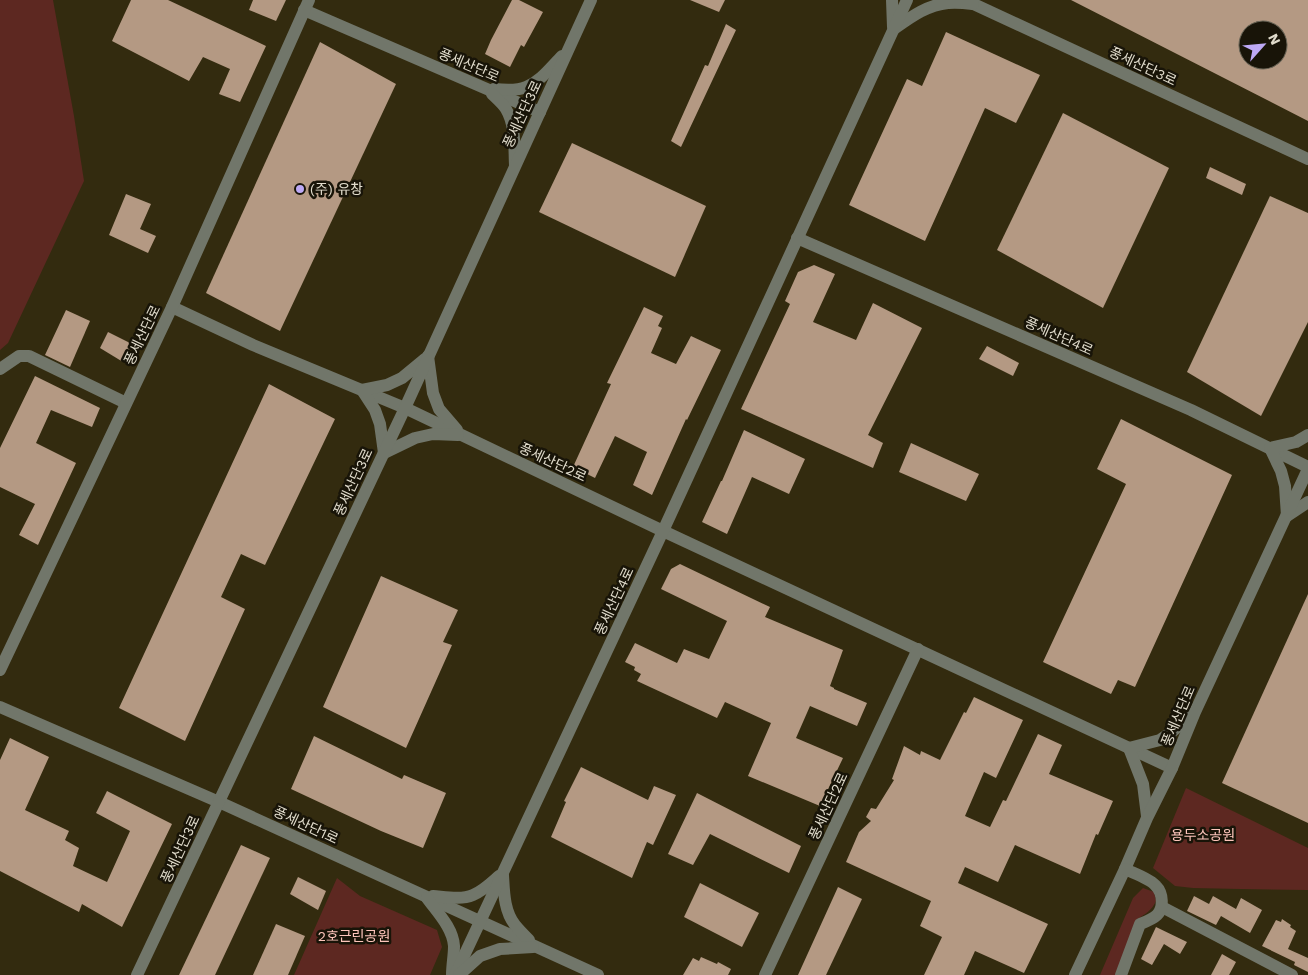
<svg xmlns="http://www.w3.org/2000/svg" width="1308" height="975" viewBox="0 0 1308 975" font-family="'Work Sans','Noto Sans KR',sans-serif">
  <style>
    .green { fill: #5d2821 }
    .building { fill: #b49983; fill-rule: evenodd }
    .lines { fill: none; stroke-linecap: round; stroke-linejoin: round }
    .minor { stroke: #71766a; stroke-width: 12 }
    .poi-dot { fill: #bda9f5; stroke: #181408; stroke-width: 2 }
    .labels { text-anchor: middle; stroke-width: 5; stroke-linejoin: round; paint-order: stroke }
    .street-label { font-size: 14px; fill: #e1dccc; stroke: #181408 }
    .poi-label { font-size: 14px; fill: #e1dccc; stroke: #181408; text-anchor: start }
    .park-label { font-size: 14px; fill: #fdc5bb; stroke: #181408 }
  </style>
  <rect width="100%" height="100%" fill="#332b0f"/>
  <!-- green -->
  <g class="green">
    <path d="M0 0H53L74 116 84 181 8 343 0 350Z"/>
    <path d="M1186 788 1308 848V890L1240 889 1193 888 1175 886 1153 868Z"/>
    <path d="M337 878 360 896 437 930 442 947 430 975H294Z"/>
    <path d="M1143 888 1154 892 1156 901C1152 910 1146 914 1137 919L1116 975H1100L1133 898Z"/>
  </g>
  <!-- building -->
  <g class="building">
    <path d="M131 0H168L266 46 240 102 219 94 230 69 203 57 189 81 112 41Z"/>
    <path d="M253 0H286L276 21 249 10Z"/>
    <path d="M512 0H519L543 12 524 47 521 45 510 67 485 54 491 40Z"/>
    <path d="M690 0H725L719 12Z"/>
    <path d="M1071 0H1308V121ZM1248 30H1278V60H1248Z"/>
    <path d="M726 24 736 30 681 147 671 141 705 65 708 66Z"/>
    <path d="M946 32 1040 75 1016 123 985 108 925 241 849 205 907 79 922 86Z"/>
    <path d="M320 42 396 84 280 331 206 293Z"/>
    <path d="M1063 113 1169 168 1103 308 997 250Z"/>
    <path d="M572 143 706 206 675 277 539 212Z"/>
    <path d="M1210 167 1246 184 1242 195 1206 178Z"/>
    <path d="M126 194 151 204 140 229 156 236 148 253 109 235Z"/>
    <path d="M1270 196 1308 213V322L1261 416 1187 372Z"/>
    <path d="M814 265 835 274 813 322 856 340 873 303 922 328 868 435 883 443 873 468 741 409 790 304 785 301 798 272Z"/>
    <path d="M644 307 663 316 658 326 662 328 651 353 676 364 691 336 721 350 687 420 686 419 652 495 633 485 647 452 615 436 595 478 573 467 611 384 607 383Z"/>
    <path d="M66 310 90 321 70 367 45 355Z"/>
    <path d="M108 332 132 344 123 362 100 348Z"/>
    <path d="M987 346 1019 363 1013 376 979 359Z"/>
    <path d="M35 376 100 408 92 427 51 410 36 443 76 463 38 545 19 535 35 504 0 487V448Z"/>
    <path d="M269 384 335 419 265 565 241 554 221 597 245 609 185 741 119 708Z"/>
    <path d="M1121 419 1232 475 1135 687 1118 680 1111 694 1043 662 1126 484 1097 469Z"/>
    <path d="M744 430 805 459 789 494 752 477 727 534 702 522 721 481H722Z"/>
    <path d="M911 443 979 474 966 501 899 472Z"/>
    <path d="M680 564 770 607 765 617 843 650 830 686 834 688V689L867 703 857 726 810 706 796 738 843 758 820 806 748 776 771 723 725 702 717 718 637 681 641 674 634 670 635 667 625 662 635 643 677 663 684 649 709 659 727 621 661 589 671 569Z"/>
    <path d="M381 576 458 610 443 642 452 645 406 748 323 707Z"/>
    <path d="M1308 594V823L1222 783Z"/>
    <path d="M974 697 1023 720 996 778 984 772 965 816 990 827 1003 800 1006 801 1038 734 1062 745 1049 774 1113 801 1098 835 1096 834 1080 874 1015 845 998 882 965 867 958 883 1048 924 1024 973 975 951 964 975H924L942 937 920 926 931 901 846 862 859 832 871 821 866 817 871 808 876 809 894 780 892 779 904 746 920 755 921 751 940 760 964 712 966 713Z"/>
    <path d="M314 736 402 779 404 775 446 793 423 848 381 831 291 789Z"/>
    <path d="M10 738 49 757 25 810 69 831 65 840 79 848 73 866 107 882 130 831 96 813 107 791 172 824 122 927 82 904 79 912 0 871V760Z"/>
    <path d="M581 767 648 800 654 786 676 795 653 845 647 842 632 878 551 837 566 802 564 801Z"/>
    <path d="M697 793 801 846 789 873 710 834 693 865 668 854Z"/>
    <path d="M241 845 270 858 215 975H179Z"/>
    <path d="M298 877 326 891 318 910 290 894Z"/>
    <path d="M700 883 759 913 742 947 684 917Z"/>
    <path d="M838 887 862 899 826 975H798Z"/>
    <path d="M1194 896 1209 904 1213 896 1236 909 1241 898 1262 910 1250 933 1221 916 1216 925 1187 911Z"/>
    <path d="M1282 919 1291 925 1290 927 1296 931 1288 949 1308 958V972L1294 965 1295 962 1262 946 1276 920 1281 922Z"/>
    <path d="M276 924 305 936 288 975H253Z"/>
    <path d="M1156 927 1187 942 1180 954 1164 944 1152 965 1141 959Z"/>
    <path d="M1222 954 1236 962 1229 975H1211Z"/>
    <path d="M701 957 717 964 718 962 731 969 728 975H683L693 958 699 961Z"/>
  </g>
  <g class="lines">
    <!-- minor -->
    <g class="minor">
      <path d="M892 0 893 27"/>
      <path d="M965 0 1308 159"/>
      <path d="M304 10 540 112"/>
      <path d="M894 29C911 17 927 5 948 3 956 2 965 3 973 4"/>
      <path d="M494 89C504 90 517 91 526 87 541 81 551 67 562 56"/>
      <path d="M492 94C497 99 503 104 506 109 516 126 514 147 515 165"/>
      <path d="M797 238 1191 410 1308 467"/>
      <path d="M172 307 253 345 405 408 663 531 1172 768"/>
      <path d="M428 356 433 393 439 409 457 430"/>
      <path d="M425 359 402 378 387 385 362 390 375 410 380 424 384 453 415 438 433 434 458 435"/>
      <path d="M0 369 19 356H29L126 403"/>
      <path d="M1308 435 1296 442 1270 448 1281 471 1285 486 1287 516 1308 502"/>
      <path d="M0 670 172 307 309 0"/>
      <path d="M0 707 219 802 598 975"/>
      <path d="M1147 816 1143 784 1129 748 1160 740 1173 731 1193 714"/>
      <path d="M503 875C504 892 504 911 515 925 519 930 524 935 529 940"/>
      <path d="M433 896C446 897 461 900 473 895 483 891 491 883 499 876"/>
      <path d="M427 898C437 912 453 928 454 946 454 956 452 965 452 975"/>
      <path d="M1162 907 1292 975"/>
      <path d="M137 975 405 408 591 0"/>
      <path d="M455 975 663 531 907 0"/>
      <path d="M459 975 480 956 500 949 533 947"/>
      <path d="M765 975 918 649"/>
      <path d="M1075 975 1125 869 1147 818 1172 768 1195 712 1308 469"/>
      <path d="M1121 975 1140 924C1145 922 1153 919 1157 915 1164 908 1163 893 1156 886 1151 879 1133 873 1125 869"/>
    </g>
  </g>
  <!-- markers -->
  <circle class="poi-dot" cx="300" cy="189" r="5"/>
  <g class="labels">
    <!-- street labels -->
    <g class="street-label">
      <text transform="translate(469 65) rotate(23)" y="5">풍세산단로</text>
      <text transform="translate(1143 66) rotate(25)" y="5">풍세산단3로</text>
      <text transform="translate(522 114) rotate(-65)" y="5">풍세산단3로</text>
      <text transform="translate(142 335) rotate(-64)" y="5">풍세산단로</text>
      <text transform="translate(1059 336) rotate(24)" y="5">풍세산단4로</text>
      <text transform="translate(553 462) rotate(25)" y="5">풍세산단2로</text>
      <text transform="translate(353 482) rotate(-65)" y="5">풍세산단3로</text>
      <text transform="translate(614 601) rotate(-65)" y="5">풍세산단4로</text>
      <text transform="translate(1178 716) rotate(-67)" y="5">풍세산단로</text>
      <text transform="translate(828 806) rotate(-65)" y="5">풍세산단2로</text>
      <text transform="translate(306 825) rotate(25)" y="5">풍세산단1로</text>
      <text transform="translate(180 849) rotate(-65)" y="5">풍세산단3로</text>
    </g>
    <!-- poi labels -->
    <g class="poi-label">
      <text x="310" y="194">(주) 유창</text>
    </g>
    <!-- park labels -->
    <g class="park-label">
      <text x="1203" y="840">용두소공원</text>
      <text x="354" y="941">2호근린공원</text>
    </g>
  </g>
  <!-- north arrow -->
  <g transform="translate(1263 45) rotate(63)"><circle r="24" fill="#181408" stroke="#686456"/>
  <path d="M0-4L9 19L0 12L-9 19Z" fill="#bda9f5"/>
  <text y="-8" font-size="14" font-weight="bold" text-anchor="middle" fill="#e1dccc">N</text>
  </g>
</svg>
